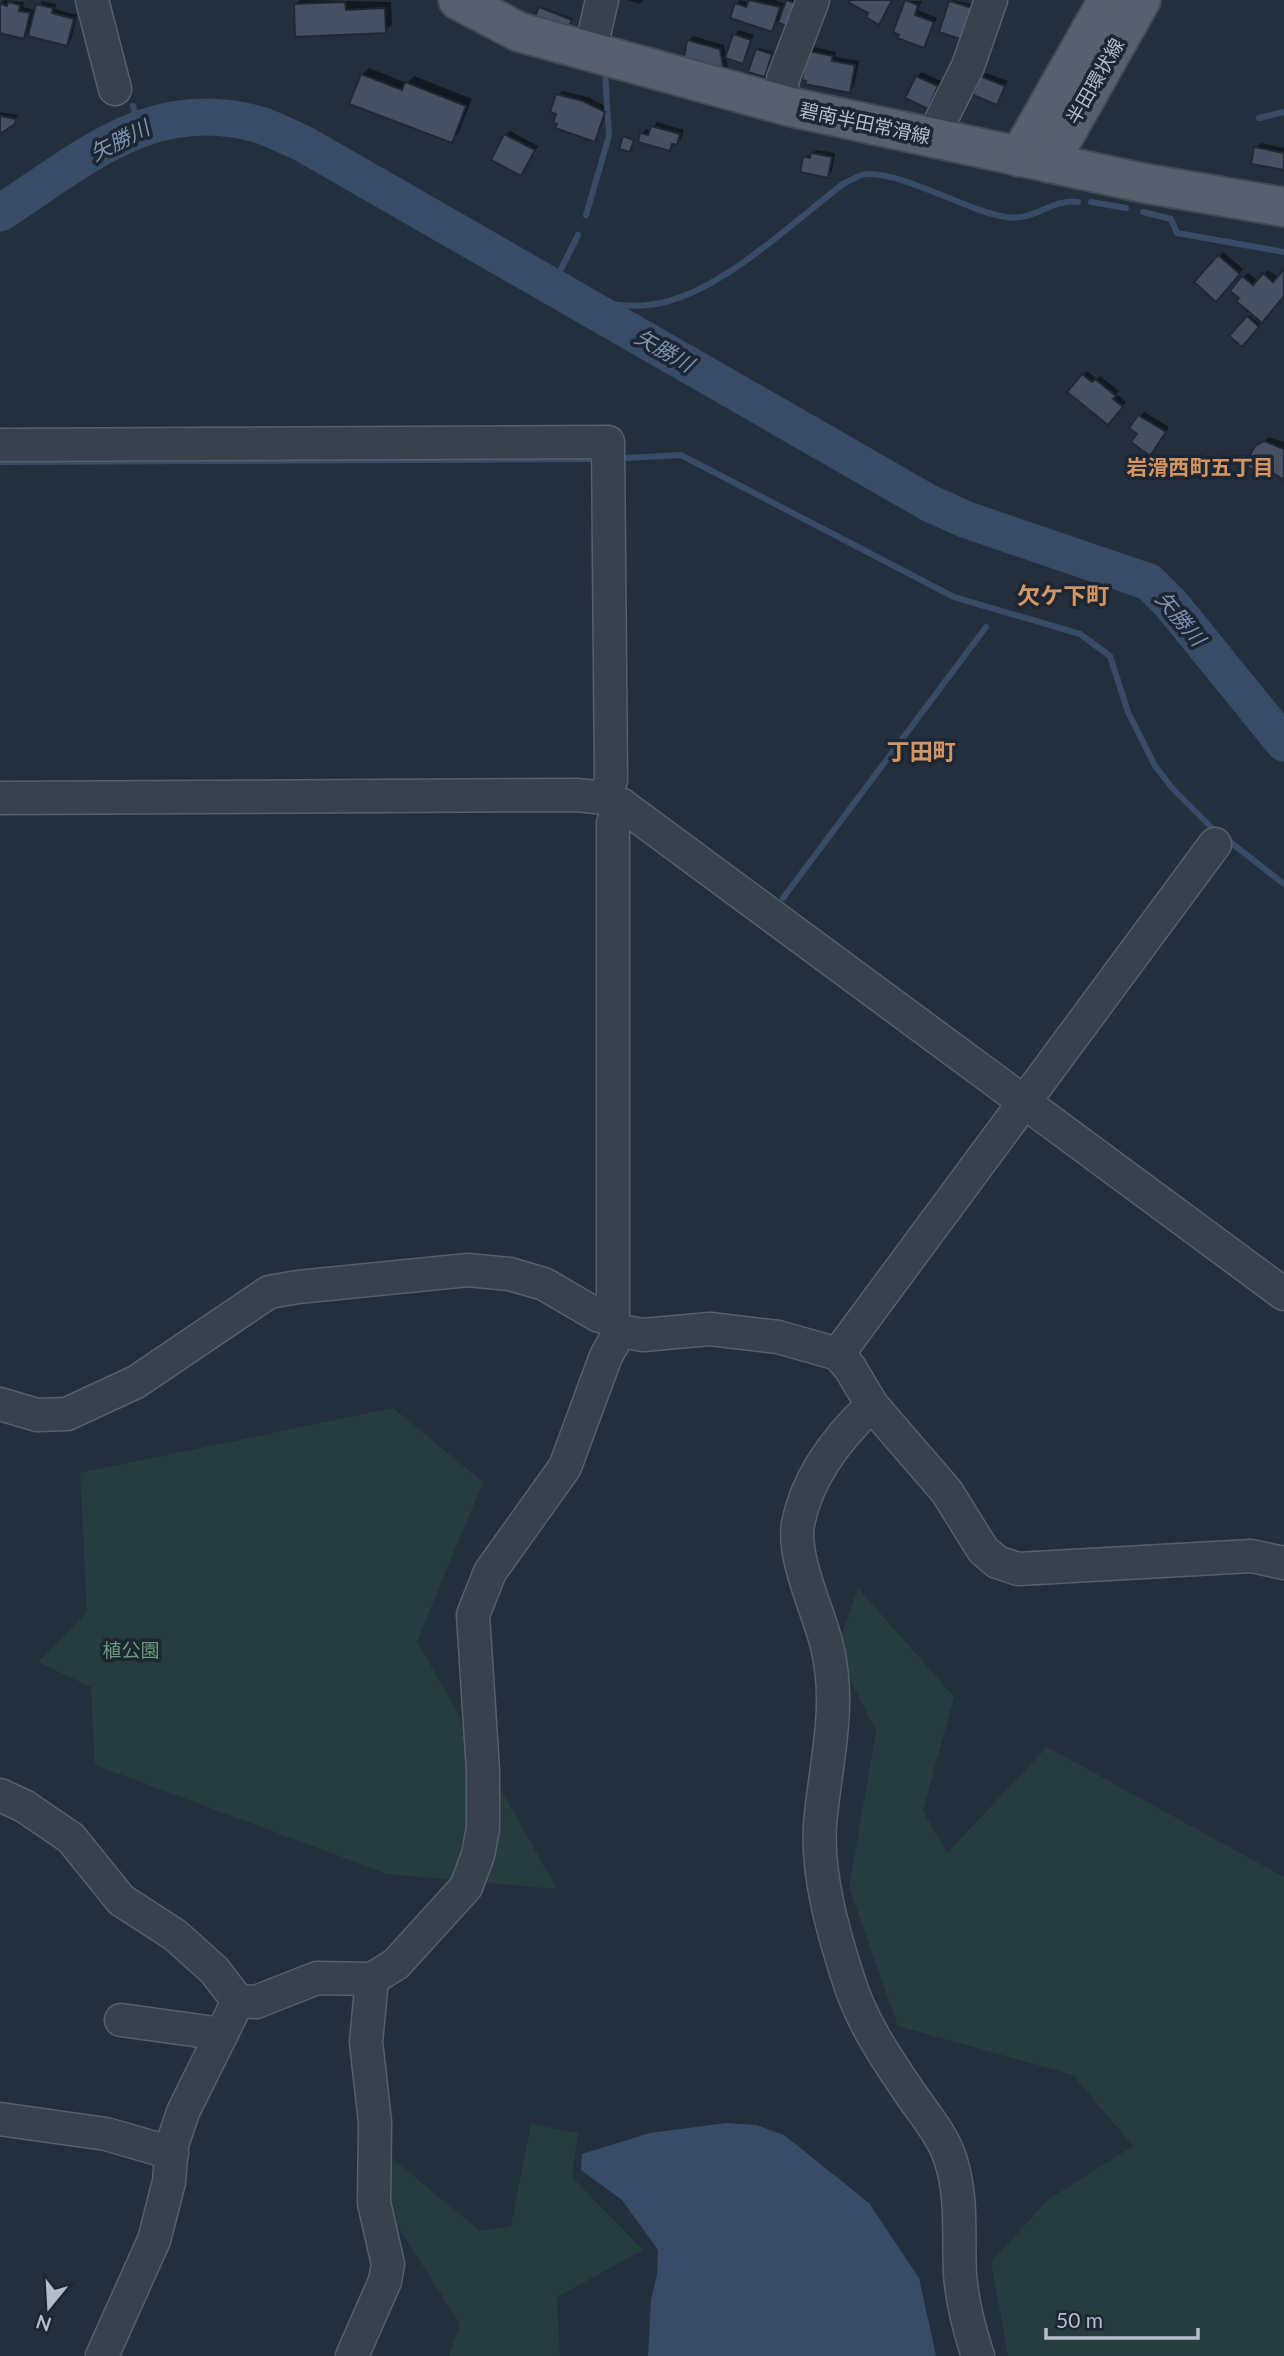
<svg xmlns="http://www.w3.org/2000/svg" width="1284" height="2356" viewBox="0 0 1284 2356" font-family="Lato,'Noto Sans JP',sans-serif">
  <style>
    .green { fill: #263c3f }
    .water { fill: #394c67 }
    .shadow { fill: #0007 }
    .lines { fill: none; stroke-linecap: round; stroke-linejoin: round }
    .stream { stroke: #394c67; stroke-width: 6 }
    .river { stroke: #394c67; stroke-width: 37 }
    .building { fill: #455162; stroke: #1f2835; stroke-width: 2 }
    .minor-casing { stroke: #565f6c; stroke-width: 35 }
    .major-casing { stroke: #414a57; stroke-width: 42 }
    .minor { stroke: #38414e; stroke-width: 32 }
    .major { stroke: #56606e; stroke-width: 38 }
    .labels { text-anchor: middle; stroke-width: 7; stroke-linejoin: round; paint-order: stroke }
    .street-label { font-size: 19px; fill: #b4bcc9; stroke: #1d2633 }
    .park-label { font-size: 19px; fill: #6b9a76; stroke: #1d2633 }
    .water-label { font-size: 21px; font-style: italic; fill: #7c92b1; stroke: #1d2633 }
    .neighbourhood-label { font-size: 21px; font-weight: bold; fill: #d59563; stroke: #1d2633 }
    .quarter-label { font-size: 23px; font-weight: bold; fill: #d59563; stroke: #1d2633 }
  </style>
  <rect width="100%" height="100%" fill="#242f3e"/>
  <!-- green -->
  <g class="green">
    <path d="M393 1408 483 1482 417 1641 557 1889 387 1874 95 1765 91 1687 38 1662 87 1612 80 1473Z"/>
    <path d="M858 1588 954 1697 923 1811 947 1853 1047 1747 1284 1877V2356H1008L991 2262 1049 2199 1133 2146 1073 2075 898 2026 849 1888 876 1731 836 1653Z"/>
    <path d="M531 2124 578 2133 572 2177 643 2250 557 2297 560 2356H449L460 2324 388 2211 387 2154 480 2231 511 2226Z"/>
  </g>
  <!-- water -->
  <path class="water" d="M726 2123 756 2125 784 2135 869 2203 919 2278 936 2356H648L651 2300 657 2275 658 2250 622 2200 581 2170 582 2154 650 2133Z"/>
  <!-- shadow -->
  <g class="shadow">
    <path d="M4 0 24 2 23 7 37 10 42 1 56 4 55 9 77 15 71 40 67 44 32 28 23 37 0 31V5Z"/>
    <path d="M300 0 391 2 392 24 385 31 296 5Z"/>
    <path d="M627 0H643L640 4Z"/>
    <path d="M740 0 749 3 750 0H775L786 4 788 0H793L802 3 793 26 777 21 771 30 736 4Z"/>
    <path d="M953 0 982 6 968 40 951 2Z"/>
    <path d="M907 1H922L918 10 937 18 923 46Z"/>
    <path d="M542 7 572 18 569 27 540 8Z"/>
    <path d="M739 30 754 35 742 62 735 35Z"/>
    <path d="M693 36 724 45 728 67 724 71 689 41Z"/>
    <path d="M814 47 836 52 835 57 859 61 854 86 849 91 809 52Z"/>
    <path d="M759 48 773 52 765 75 757 50Z"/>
    <path d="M369 68 407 83 414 76 472 99 458 134 451 141 362 75Z"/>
    <path d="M921 72 941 81 927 106 917 77Z"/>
    <path d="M986 73 1008 81 997 103 982 77Z"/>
    <path d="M562 91 588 97 609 108 595 140 558 113V95Z"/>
    <path d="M0 112 19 115 0 132Z"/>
    <path d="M657 122 684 130 681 139 670 149 642 134 646 129 651 131Z"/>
    <path d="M510 131 538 146 521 174 505 135Z"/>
    <path d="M1261 143 1284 148V169L1253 162 1256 147Z"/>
    <path d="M817 150 835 153 832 171 827 176 804 158Z"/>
    <path d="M1223 252 1243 269 1220 295 1219 256Z"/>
    <path d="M1268 270 1279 278 1284 272V294L1241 298 1243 277 1248 273 1258 281Z"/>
    <path d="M1249 315 1260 324 1242 344 1232 336Z"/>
    <path d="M1087 371 1097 379 1100 376 1119 391 1116 394 1126 402 1112 419 1083 375Z"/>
    <path d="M1144 412 1169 427 1154 449 1139 434 1140 417Z"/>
    <path d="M1269 437 1284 442V477L1268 468 1256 447Z"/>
  </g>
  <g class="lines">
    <!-- stream -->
    <g class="stream">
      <path d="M133 106 139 128"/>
      <path d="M1259 118 1284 112"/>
      <path d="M1091 202 1126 208"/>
      <path d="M1143 212 1171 219 1177 233 1284 252"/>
      <path d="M586 215 609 136 605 72"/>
      <path d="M552 287 578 235"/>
      <path d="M564 294C596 302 631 311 665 302 726 287 792 223 843 184 850 181 860 174 867 174 906 173 966 211 1006 217 1033 222 1053 198 1078 202"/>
      <path d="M625 458 681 455 954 597 1080 634 1110 656 1128 712 1155 766 1173 789 1211 827 1284 884"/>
      <path d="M0 462 591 459"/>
      <path d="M783 898 986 627"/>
    </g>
    <!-- river -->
    <path class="river" d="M0 213C84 159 151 95 257 124 272 128 287 137 302 143L929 503 967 520 1149 582 1171 604 1284 743"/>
  </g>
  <!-- building -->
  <g class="building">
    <path d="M749 0 780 7 772 32 730 18 735 3 746 7Z"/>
    <path d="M786 0 802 5 794 28 778 23Z"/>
    <path d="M850 0H892L879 25 866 17 868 13 849 3Z"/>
    <path d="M905 0 918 5 915 15 934 22 924 48 897 38 899 35 893 32Z"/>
    <path d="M949 1 979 10 969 42 939 32Z"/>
    <path d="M8 2 20 5 19 11 30 13 24 39 0 33V4L7 6Z"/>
    <path d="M345 2 346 10 385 8 386 33 295 37 294 4Z"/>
    <path d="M36 4 53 8 52 13 74 19 67 46 28 36Z"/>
    <path d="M539 7 572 20 567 31 534 19Z"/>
    <path d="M733 34 751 40 743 64 725 58Z"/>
    <path d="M687 40 720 49 724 73 683 63Z"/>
    <path d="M756 49 772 54 765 77 748 72Z"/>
    <path d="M808 51 833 56 832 61 855 65 850 93 805 84 806 81 802 80Z"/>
    <path d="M361 74 402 90 405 82 466 106 452 143 349 104Z"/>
    <path d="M916 76 938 86 928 109 905 98Z"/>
    <path d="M980 76 1005 86 997 105 973 95Z"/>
    <path d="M556 94 583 101 605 112 595 142 555 128 557 124 553 123 556 114 550 112Z"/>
    <path d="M0 116 16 119 15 124 0 134Z"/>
    <path d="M651 126 680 134 677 145 672 144 670 151 638 142 640 133 648 135Z"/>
    <path d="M504 134 535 150 521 176 491 160Z"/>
    <path d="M623 136 634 140 630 152 619 149Z"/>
    <path d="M1254 147 1284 153V170L1251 164Z"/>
    <path d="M811 153 832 157 828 178 800 172 803 157 810 158Z"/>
    <path d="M1218 255 1240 274 1216 302 1194 282Z"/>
    <path d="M1284 269V296L1262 323 1236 301 1239 298 1230 291 1242 276 1253 285 1263 273 1273 282Z"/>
    <path d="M1247 316 1259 327 1242 347 1229 336Z"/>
    <path d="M1082 374 1092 382 1095 379 1116 396 1113 399 1123 407 1108 425 1067 392Z"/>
    <path d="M1138 415 1166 432 1150 456 1131 442 1137 434 1129 428Z"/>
    <path d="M1264 441 1284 449V480L1268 470 1256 472 1248 467 1247 460 1255 446Z"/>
  </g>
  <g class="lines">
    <!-- minor casing -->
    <g class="minor-casing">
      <g id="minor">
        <path d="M92 0 115 89"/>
        <path d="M590 52 602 0"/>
        <path d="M780 103 783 79 813 0"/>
        <path d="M932 138 968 66 991 0"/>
        <path d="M0 445 608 442 611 780 605 798"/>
        <path d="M0 798 577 795 605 798 622 805 1284 1294"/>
        <path d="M622 805 613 823V1320L620 1331 643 1335 710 1329 778 1337 838 1354 850 1368 872 1405 947 1492 983 1550 997 1562 1018 1569 1251 1556 1284 1563"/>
        <path d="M838 1354 1215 844"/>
        <path d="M0 1404 37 1415 67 1414 136 1382 269 1292 298 1287 468 1270 510 1274 544 1284 597 1315 613 1320"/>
        <path d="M872 1405C838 1437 807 1476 798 1524 792 1558 819 1612 827 1646 842 1708 825 1764 820 1825 817 1874 832 1928 847 1975 860 2020 886 2058 912 2096 925 2115 943 2136 950 2158 963 2197 958 2234 960 2274 962 2302 969 2329 978 2356"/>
        <path d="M0 1795 24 1806 71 1838 121 1900 175 1935 214 1970 238 2001"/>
        <path d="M238 2001 256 2002 317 1978 372 1979 396 1964 466 1887 478 1855 483 1828V1770L473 1615 490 1572 565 1467 606 1356 620 1331"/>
        <path d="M121 2020 222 2034"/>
        <path d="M0 2119 106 2134 172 2153"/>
        <path d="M102 2356 154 2240 169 2182 172 2145 183 2112 238 2001"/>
        <path d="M352 2356 385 2281 388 2264 374 2203 375 2122 366 2042 372 1979"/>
      </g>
    </g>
    <!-- major casing -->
    <g class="major-casing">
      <g id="major">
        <path d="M458 0 519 32 791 107 1143 183 1284 207"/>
        <path d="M1019 157 1108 0"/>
        <path d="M1049 163 1141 0"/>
      </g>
    </g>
    <!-- minor -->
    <use href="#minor" class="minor"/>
    <!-- major -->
    <use href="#major" class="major"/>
  </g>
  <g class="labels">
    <!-- street labels -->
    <g class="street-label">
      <text transform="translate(1095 81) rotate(-60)" y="7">半田環状線</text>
      <text transform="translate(865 123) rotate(12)" y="7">碧南半田常滑線</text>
    </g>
    <!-- park labels -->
    <g class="park-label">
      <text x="131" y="1657">植公園</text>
    </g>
    <!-- water labels -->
    <g class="water-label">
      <text transform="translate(120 141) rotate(-27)" y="7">矢勝川</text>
      <text transform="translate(664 351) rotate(30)" y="7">矢勝川</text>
      <text transform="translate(1180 619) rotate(50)" y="7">矢勝川</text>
    </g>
    <!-- neighbourhood labels -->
    <g class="neighbourhood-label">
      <text x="1200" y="475">岩滑西町五丁目</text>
    </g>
    <!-- quarter labels -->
    <g class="quarter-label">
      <text x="1063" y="604">欠ケ下町</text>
      <text x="921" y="760">丁田町</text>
    </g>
  </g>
  <!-- north arrow -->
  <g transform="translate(49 2307) rotate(198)" stroke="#1d2633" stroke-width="5" paint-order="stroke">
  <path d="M0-5L12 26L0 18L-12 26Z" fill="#b4bcc9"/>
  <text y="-10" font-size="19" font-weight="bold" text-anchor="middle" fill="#b4bcc9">N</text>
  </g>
  <!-- scale -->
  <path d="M1046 2328v10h152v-10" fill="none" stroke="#b4bcc9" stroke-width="3.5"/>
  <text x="1056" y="2328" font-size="21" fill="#b4bcc9" stroke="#1d2633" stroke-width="5" paint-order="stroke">50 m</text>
</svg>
